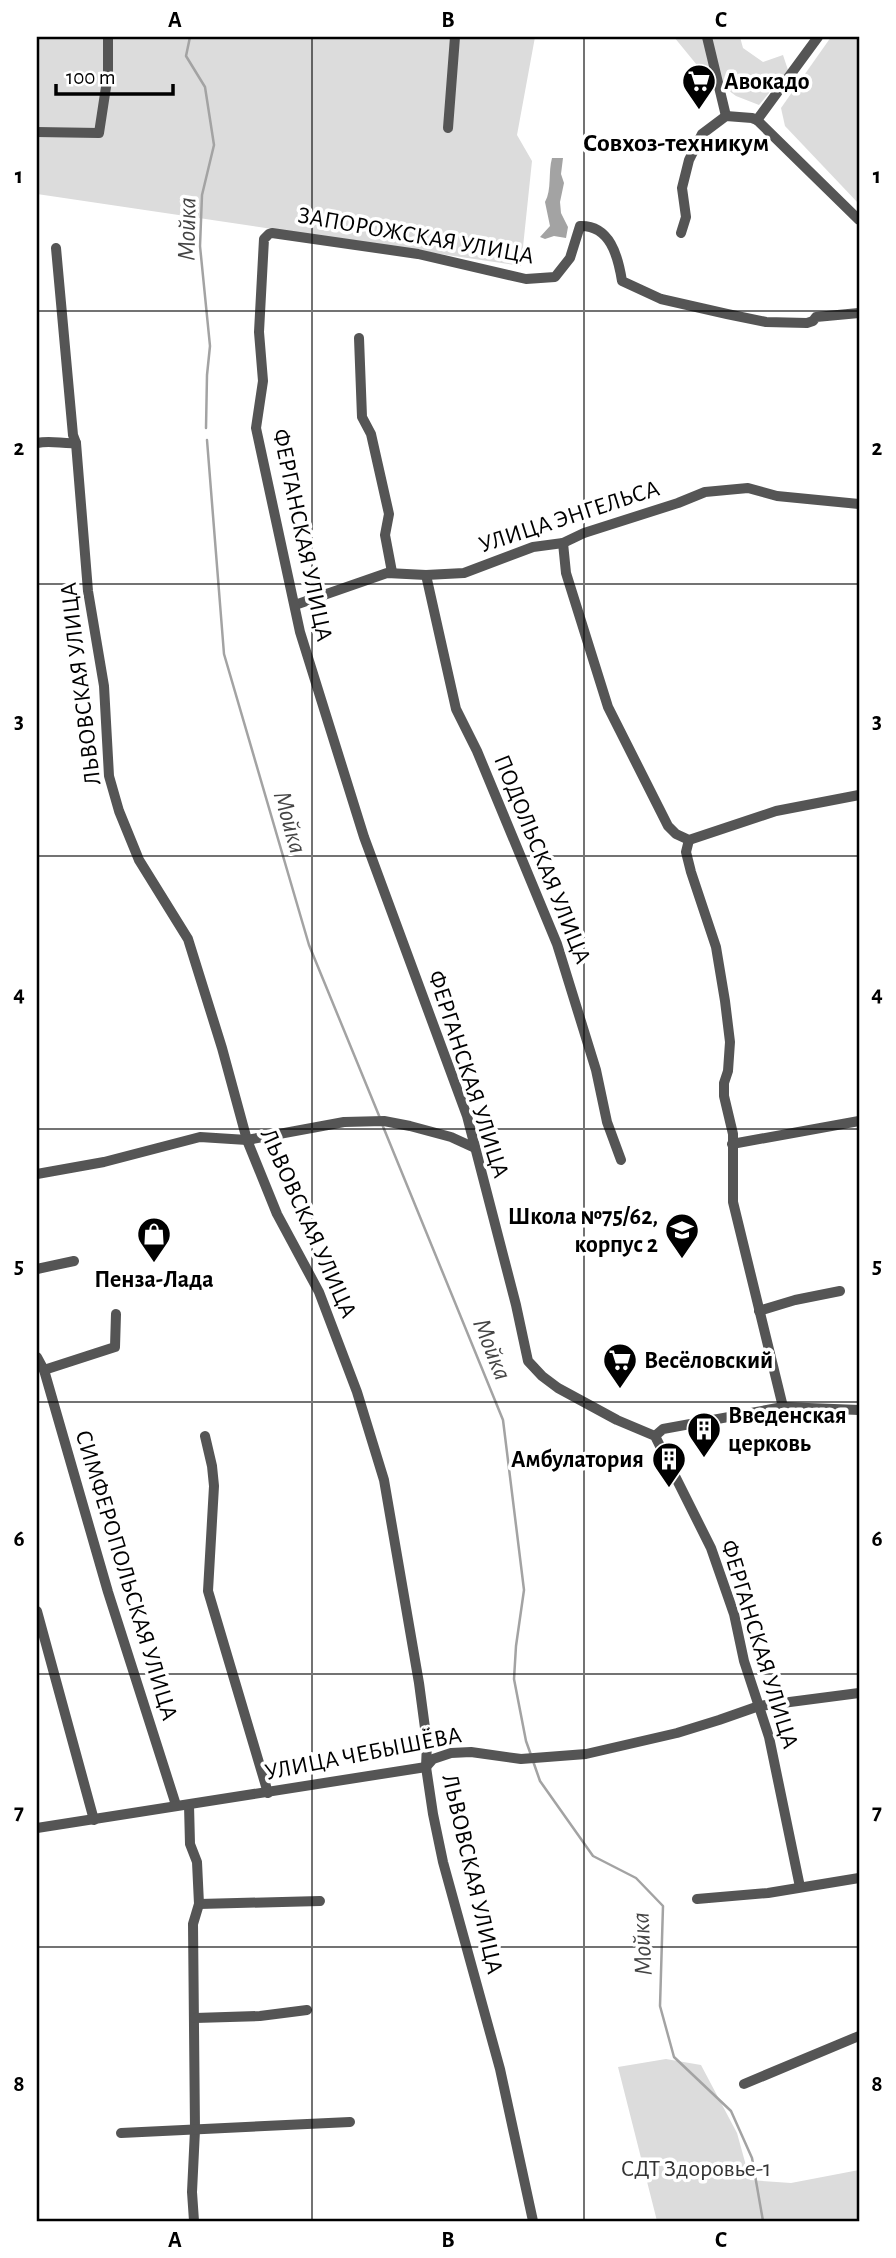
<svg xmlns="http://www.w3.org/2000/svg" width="896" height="2258" viewBox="0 0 896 2258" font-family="'Alegreya Sans',sans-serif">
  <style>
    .green { fill: #dcdcdc }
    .water { fill: #a3a3a3 }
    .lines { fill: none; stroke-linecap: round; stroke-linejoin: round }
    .stream { stroke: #a3a3a3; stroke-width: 2.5 }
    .minor { stroke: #555; stroke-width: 10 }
    .grid { fill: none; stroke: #000; stroke-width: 2; stroke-opacity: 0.55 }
    .labels { text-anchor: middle; stroke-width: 7; stroke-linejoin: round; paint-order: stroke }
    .poi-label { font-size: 24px; font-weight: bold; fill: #000; stroke: #fff; text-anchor: start }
    .street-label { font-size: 24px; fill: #000; stroke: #fff }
    .park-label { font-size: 24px; fill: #333; stroke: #fff }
    .neighbourhood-label { font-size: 26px; font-weight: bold; fill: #000; stroke: #fff }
    .water-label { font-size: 26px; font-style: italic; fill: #444; stroke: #fff }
    .neatline { fill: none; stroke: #000; stroke-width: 2.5 }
    .grid-label { font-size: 23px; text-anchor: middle; font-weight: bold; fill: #000 }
  </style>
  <rect width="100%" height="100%" fill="#fff"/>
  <!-- green -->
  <g class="green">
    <path d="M37 37H535L517 135 532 161 521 266 37 194Z"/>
    <path d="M674 37H740L743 48 763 62 783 55 788 70 759 105 736 96 701 70Z"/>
    <path d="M831 37H859V204L785 126 781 108Z"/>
    <path d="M666 2059 701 2065 737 2133 750 2180 791 2183 859 2170V2221H657L618 2067Z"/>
  </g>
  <!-- water -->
  <path class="water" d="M552 158H563L561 174 564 183 560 202 561 213 568 227 566 238 554 236 545 239 540 237 550 226 545 202C552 190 548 172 552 158Z"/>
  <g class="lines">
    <!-- stream -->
    <g class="stream">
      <path d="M190 37 186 56 205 87 214 145 202 195 200 246 210 346 207 375 206 428"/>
      <path d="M207 440 224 654 309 945 380 1118"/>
      <path d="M382 1124 503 1420 524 1590 516 1646 514 1679 526 1741 531 1755"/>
      <path d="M533 1761 540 1781 593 1856 636 1878 663 1906 660 2006 674 2057 731 2111 752 2158 763 2221"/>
    </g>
    <!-- minor -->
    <g class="minor">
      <path d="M707 37 726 116"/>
      <path d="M757 120 859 220"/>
      <path d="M448 128 455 37"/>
      <path d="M37 132 99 133 108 74V37"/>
      <path d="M681 233 686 217 682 188 689 160 702 134 726 116 752 118 757 120 818 37"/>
      <path d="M56 248 73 435 76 443 88 591 104 686 109 776 119 811 139 860 188 939 222 1048 247 1140 277 1214 319 1292 357 1392 384 1480 419 1683 427 1743 426 1767 433 1814 443 1862 500 2069 533 2221"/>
      <path d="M359 338 362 417 371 434 389 514 385 535 392 572"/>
      <path d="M37 443C51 440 62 444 76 443"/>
      <path d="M563 543 566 573 608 707 668 826 676 834 689 840 776 811 859 795"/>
      <path d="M426 575 456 709 477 751 557 944 596 1070 607 1122 621 1160"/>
      <path d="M295 605 387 573 426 575 464 573 533 547 563 543 584 533 678 503 705 492 748 488 777 496 859 504"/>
      <path d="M689 840 686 852 691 872 716 947 725 1001 730 1042 728 1071 724 1083V1096L733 1134V1202L783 1407"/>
      <path d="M732 1144 859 1121"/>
      <path d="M37 1174 104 1162 200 1137 247 1140 344 1122 384 1121 410 1126 451 1137 475 1148"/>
      <path d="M37 1269 74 1261"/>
      <path d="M759 1311 795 1300 840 1291"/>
      <path d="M37 1357 44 1370 108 1592 176 1805"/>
      <path d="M44 1370 115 1347 116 1314"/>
      <path d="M205 1436 212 1466 214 1486 208 1591 268 1793"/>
      <path d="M655 1436 663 1429 783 1407 859 1410"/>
      <path d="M37 1611 94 1820"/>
      <path d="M189 1805 190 1844 197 1862 199 1904 193 1924 195 2130 192 2192 194 2221"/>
      <path d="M37 1828 426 1767 433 1759 451 1753 471 1752 521 1759 586 1754 677 1733 719 1720 759 1706 859 1693"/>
      <path d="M800 1887 769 1737 744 1661 734 1614 711 1548 655 1436 617 1420 558 1388 542 1376 528 1361 516 1305 467 1116 364 837 300 632 256 428 263 381 259 332 264 239 269 234 272 233 418 254 526 279 555 277 570 258 580 226C610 225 618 256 622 281L661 299 727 314 766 322 807 323 813 321 816 317 859 313"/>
      <path d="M697 1899 768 1893 859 1878"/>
      <path d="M199 1904 320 1901"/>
      <path d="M195 2018 260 2016 307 2010"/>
      <path d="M744 2084 859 2036"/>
      <path d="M121 2133 350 2122"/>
    </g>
  </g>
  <!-- grid -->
  <path class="grid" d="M312 37V2221M584 37V2221M37 311H859M37 584H859M37 856H859M37 1129H859M37 1402H859M37 1674H859M37 1947H859"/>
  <!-- icons -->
  <defs>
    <g id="supermarket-pin" transform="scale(1.75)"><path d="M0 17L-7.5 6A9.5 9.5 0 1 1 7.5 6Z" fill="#000" stroke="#fff"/><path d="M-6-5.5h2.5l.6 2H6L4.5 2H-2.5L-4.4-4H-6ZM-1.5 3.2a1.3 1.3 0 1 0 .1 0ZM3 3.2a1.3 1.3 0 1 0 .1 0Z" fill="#fff"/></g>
    <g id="school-pin" transform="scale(1.75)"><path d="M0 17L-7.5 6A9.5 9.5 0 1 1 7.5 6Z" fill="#000" stroke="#fff"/><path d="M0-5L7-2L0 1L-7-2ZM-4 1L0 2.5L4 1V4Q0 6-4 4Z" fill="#fff"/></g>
    <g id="shop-pin" transform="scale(1.75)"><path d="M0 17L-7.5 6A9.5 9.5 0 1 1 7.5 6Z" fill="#000" stroke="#fff"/><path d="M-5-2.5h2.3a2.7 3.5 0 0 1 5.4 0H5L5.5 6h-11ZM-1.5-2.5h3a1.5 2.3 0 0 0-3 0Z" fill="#fff"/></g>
    <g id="building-pin" transform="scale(1.75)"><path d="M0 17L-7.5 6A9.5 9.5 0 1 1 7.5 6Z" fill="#000" stroke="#fff"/><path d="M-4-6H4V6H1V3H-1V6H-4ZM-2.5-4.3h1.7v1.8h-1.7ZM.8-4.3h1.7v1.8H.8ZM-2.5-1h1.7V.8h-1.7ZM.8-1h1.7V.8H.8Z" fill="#fff"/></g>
  </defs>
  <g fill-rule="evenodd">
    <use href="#supermarket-pin" x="699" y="81"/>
    <use href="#school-pin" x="682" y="1230"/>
    <use href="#shop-pin" x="154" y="1234"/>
    <use href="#supermarket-pin" x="620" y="1360"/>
    <use href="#building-pin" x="704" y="1429"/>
    <use href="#building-pin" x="669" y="1459"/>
  </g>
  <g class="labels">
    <!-- poi labels -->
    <g class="poi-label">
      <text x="724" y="89">Авокадо</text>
      <text x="658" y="1224" text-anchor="end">Школа №75/62,<tspan x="658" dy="28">корпус 2</tspan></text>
      <text x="154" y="1287" text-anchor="middle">Пенза-Лада</text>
      <text x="644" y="1368">Весёловский</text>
      <text x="728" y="1423">Введенская<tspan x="728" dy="28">церковь</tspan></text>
      <text x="644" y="1467" text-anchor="end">Амбулатория</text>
    </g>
    <!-- street labels -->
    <g class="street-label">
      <text transform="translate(416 235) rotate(10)" y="8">ЗАПОРОЖСКАЯ УЛИЦА</text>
      <text transform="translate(569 516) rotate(-18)" y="8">УЛИЦА ЭНГЕЛЬСА</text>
      <text transform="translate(303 535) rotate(78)" y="8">ФЕРГАНСКАЯ УЛИЦА</text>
      <text transform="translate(80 684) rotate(-97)" y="8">ЛЬВОВСКАЯ УЛИЦА</text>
      <text transform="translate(543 859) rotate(68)" y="8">ПОДОЛЬСКАЯ УЛИЦА</text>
      <text transform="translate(469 1074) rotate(72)" y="8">ФЕРГАНСКАЯ УЛИЦА</text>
      <text transform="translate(309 1223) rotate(66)" y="8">ЛЬВОВСКАЯ УЛИЦА</text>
      <text transform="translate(127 1575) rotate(73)" y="8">СИМФЕРОПОЛЬСКАЯ УЛИЦА</text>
      <text transform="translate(760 1644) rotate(73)" y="8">ФЕРГАНСКАЯ УЛИЦА</text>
      <text transform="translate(363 1753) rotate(-11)" y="8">УЛИЦА ЧЕБЫШЁВА</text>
      <text transform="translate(473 1874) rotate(77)" y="8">ЛЬВОВСКАЯ УЛИЦА</text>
    </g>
    <!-- park labels -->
    <g class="park-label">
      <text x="696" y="2176">СДТ Здоровье-1</text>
    </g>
    <!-- neighbourhood labels -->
    <g class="neighbourhood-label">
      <text x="676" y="151">Совхоз-техникум</text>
    </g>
    <!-- water labels -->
    <g class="water-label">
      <text transform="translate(186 229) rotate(-89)" y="9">Мойка</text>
      <text transform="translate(291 822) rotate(74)" y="9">Мойка</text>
      <text transform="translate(493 1349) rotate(68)" y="9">Мойка</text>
      <text transform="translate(641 1944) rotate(-93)" y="9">Мойка</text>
    </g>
  </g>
  <!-- border -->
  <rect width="896" height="2258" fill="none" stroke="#ffffff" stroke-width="77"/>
  <!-- scale -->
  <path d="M56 84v10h117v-10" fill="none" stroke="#000000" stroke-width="3.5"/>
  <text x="66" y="84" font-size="21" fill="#000000" stroke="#ffffff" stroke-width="5" paint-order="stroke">100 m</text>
  <rect x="38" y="38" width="820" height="2182" class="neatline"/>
  <g class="grid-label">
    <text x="175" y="27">A</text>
    <text x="448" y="27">B</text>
    <text x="721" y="27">C</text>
    <text x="19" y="183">1</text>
    <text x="877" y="183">1</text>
    <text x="19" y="455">2</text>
    <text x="877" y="455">2</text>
    <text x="19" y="728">3</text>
    <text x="877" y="728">3</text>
    <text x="19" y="1001">4</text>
    <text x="877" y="1001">4</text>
    <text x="19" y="1273">5</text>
    <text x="877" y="1273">5</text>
    <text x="19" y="1546">6</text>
    <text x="877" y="1546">6</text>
    <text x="19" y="1819">7</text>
    <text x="877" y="1819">7</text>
    <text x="19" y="2091">8</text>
    <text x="877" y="2091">8</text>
    <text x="175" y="2247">A</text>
    <text x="448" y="2247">B</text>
    <text x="721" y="2247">C</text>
  </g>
</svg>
